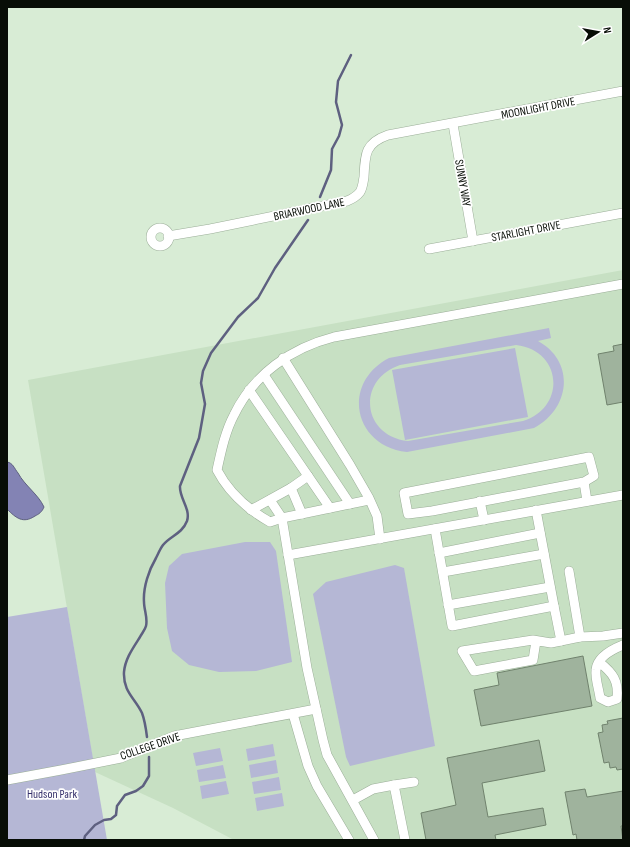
<svg xmlns="http://www.w3.org/2000/svg" width="630" height="847" viewBox="0 0 630 847" font-family="'Sofia Sans Condensed',sans-serif">
  <style>
    .built { fill: #c7e0c3 }
    .green { fill: #b5b7d5; fill-rule: evenodd }
    .water { fill: #8383b4; stroke: #5e6080 }
    .lines { fill: none; stroke-linecap: round; stroke-linejoin: round }
    .stream { stroke: #5e6080; stroke-width: 2.5 }
    .building { fill: #9fb39d; stroke: #70826d }
    .minor-casing { stroke: #9bae98; stroke-width: 10 }
    .minor { stroke: #fff; stroke-width: 9 }
    .labels { text-anchor: middle; stroke-width: 3.5; stroke-linejoin: round; paint-order: stroke }
    .street-label { font-size: 12px; fill: #070d06; stroke: #fff }
    .park-label { font-size: 12px; fill: #332e6a; stroke: #fff }
  </style>
  <rect width="100%" height="100%" fill="#d8ecd5"/>
  <!-- built -->
  <path class="built" d="M623 270V840H234L173 808 95 772 28 380Z"/>
  <!-- green -->
  <g class="green">
    <path d="M549 328 551 338 538 341C576 362 570 409 534 428L407 452C353 446 341 383 389 358ZM516 345C562 350 567 407 523 421L408 441C362 436 356 380 400 365Z"/>
    <path d="M515 348 528 417 405 440 392 370Z"/>
    <path d="M245 542H270L276 551 292 662 256 671 219 672 189 665 172 651 167 628 165 583 169 566 182 554Z"/>
    <path d="M395 565 404 568 435 746 350 766 346 757 313 594 326 582Z"/>
    <path d="M67 607 107 840H7V617Z"/>
    <path d="M273 744 275 756 248 761 246 749Z"/>
    <path d="M220 748 223 761 196 766 193 753Z"/>
    <path d="M276 760 278 773 251 778 249 765Z"/>
    <path d="M223 765 226 778 199 782 197 770Z"/>
    <path d="M279 777 281 790 254 794 252 782Z"/>
    <path d="M226 781 229 794 202 799 200 786Z"/>
    <path d="M282 793 284 806 257 811 255 798Z"/>
  </g>
  <!-- water -->
  <path class="water" d="M7 462C13 463 14 468 18 473 25 486 38 494 44 507 42 512 39 514 35 516 23 524 16 518 7 509Z"/>
  <g class="lines">
    <!-- stream -->
    <g class="stream">
      <path d="M320 197 331 170 332 149 339 136 342 125 336 102 338 81 351 55"/>
      <path d="M147 737C146 729 145 721 142 713 135 698 123 692 124 672 125 659 133 648 140 637 142 633 145 630 146 626 148 618 144 610 144 602 143 587 149 570 156 558 158 554 160 549 163 545 170 536 182 534 187 521 191 509 179 498 180 486L199 438 205 404 201 383 203 371 211 353 238 317 258 298 275 268 308 220"/>
      <path d="M84 840 85 836 95 825 104 820 111 819 116 815 117 806 125 795 136 791 143 786 149 776V757"/>
    </g>
  </g>
  <!-- building -->
  <g class="building">
    <path d="M623 344V402L607 405 598 354 614 351 613 346Z"/>
    <path d="M583 656 592 706 481 726 474 690 499 685 497 673Z"/>
    <path d="M623 718V769L617 770 616 767 610 768 609 762 604 763 598 733 603 732 602 725 608 724 607 721Z"/>
    <path d="M539 740 545 771 482 783 488 817 543 808 546 825 495 835 496 840H426L421 813 456 805 447 758Z"/>
    <path d="M585 789 587 797 623 791V826H621L623 840H577L576 834 573 835 565 792Z"/>
  </g>
  <g class="lines">
    <!-- minor casing -->
    <g class="minor-casing">
      <g id="minor">
        <path d="M453 124 473 241"/>
        <circle cx="160" cy="237" r="9"/>
        <path d="M168 236 210 229 347 201C352 199 357 196 360 192 363 187 363 182 364 177 365 154 365 143 388 135L623 91"/>
        <path d="M429 249 623 213"/>
        <path d="M283 358 350 465 369 498 377 516 380 539"/>
        <path d="M264 375 350 504"/>
        <path d="M249 390 330 508"/>
        <path d="M584 482 594 476 589 457 404 493 408 514 432 511 584 482 587 501"/>
        <path d="M270 500 282 518 307 668 323 740 327 755 374 840"/>
        <path d="M369 500 282 518 270 522C247 509 229 493 217 470 221 452 225 432 234 415 254 374 291 348 334 337L623 284"/>
        <path d="M480 501 484 520"/>
        <path d="M251 510 291 488"/>
        <path d="M536 510 554 606"/>
        <path d="M302 514 291 488 308 476"/>
        <path d="M435 529 452 626 554 606 561 641"/>
        <path d="M439 553 540 533"/>
        <path d="M288 555 623 495"/>
        <path d="M569 571 580 637"/>
        <path d="M443 572 544 554"/>
        <path d="M448 605 550 587"/>
        <path d="M536 641 533 660 474 671 462 651 533 640 551 643 580 637 603 636 623 633"/>
        <path d="M599 662C613 673 619 681 617 699L608 702 600 698C599 689 595 679 596 670 597 657 613 649 623 645"/>
        <path d="M293 714 308 766 317 786 349 840"/>
        <path d="M7 780 61 770 121 758 174 736 316 709"/>
        <path d="M394 785 414 782"/>
        <path d="M353 800 373 789 394 785 405 840"/>
      </g>
    </g>
    <!-- minor -->
    <use href="#minor" class="minor"/>
  </g>
  <g class="labels">
    <!-- street labels -->
    <g class="street-label">
      <text transform="translate(538 108) rotate(-11)" y="4">MOONLIGHT DRIVE</text>
      <text transform="translate(463 183) rotate(80)" y="4">SUNNY WAY</text>
      <text transform="translate(309 209) rotate(-12)" y="4">BRIARWOOD LANE</text>
      <text transform="translate(526 231) rotate(-11)" y="4">STARLIGHT DRIVE</text>
      <text transform="translate(150 746) rotate(-19)" y="4">COLLEGE DRIVE</text>
    </g>
    <!-- park labels -->
    <g class="park-label">
      <text x="52" y="798">Hudson Park</text>
    </g>
  </g>
  <!-- border -->
  <rect width="630" height="847" fill="none" stroke="#070d06" stroke-width="16"/>
  <!-- north arrow -->
  <g transform="translate(598 32) rotate(79)" stroke="#ffffff" stroke-width="3" paint-order="stroke">
  <path d="M0-3L7 15L0 10L-7 15Z" fill="#070d06"/>
  <text y="-6" font-size="11" font-weight="bold" text-anchor="middle" fill="#070d06">N</text>
  </g>
</svg>
